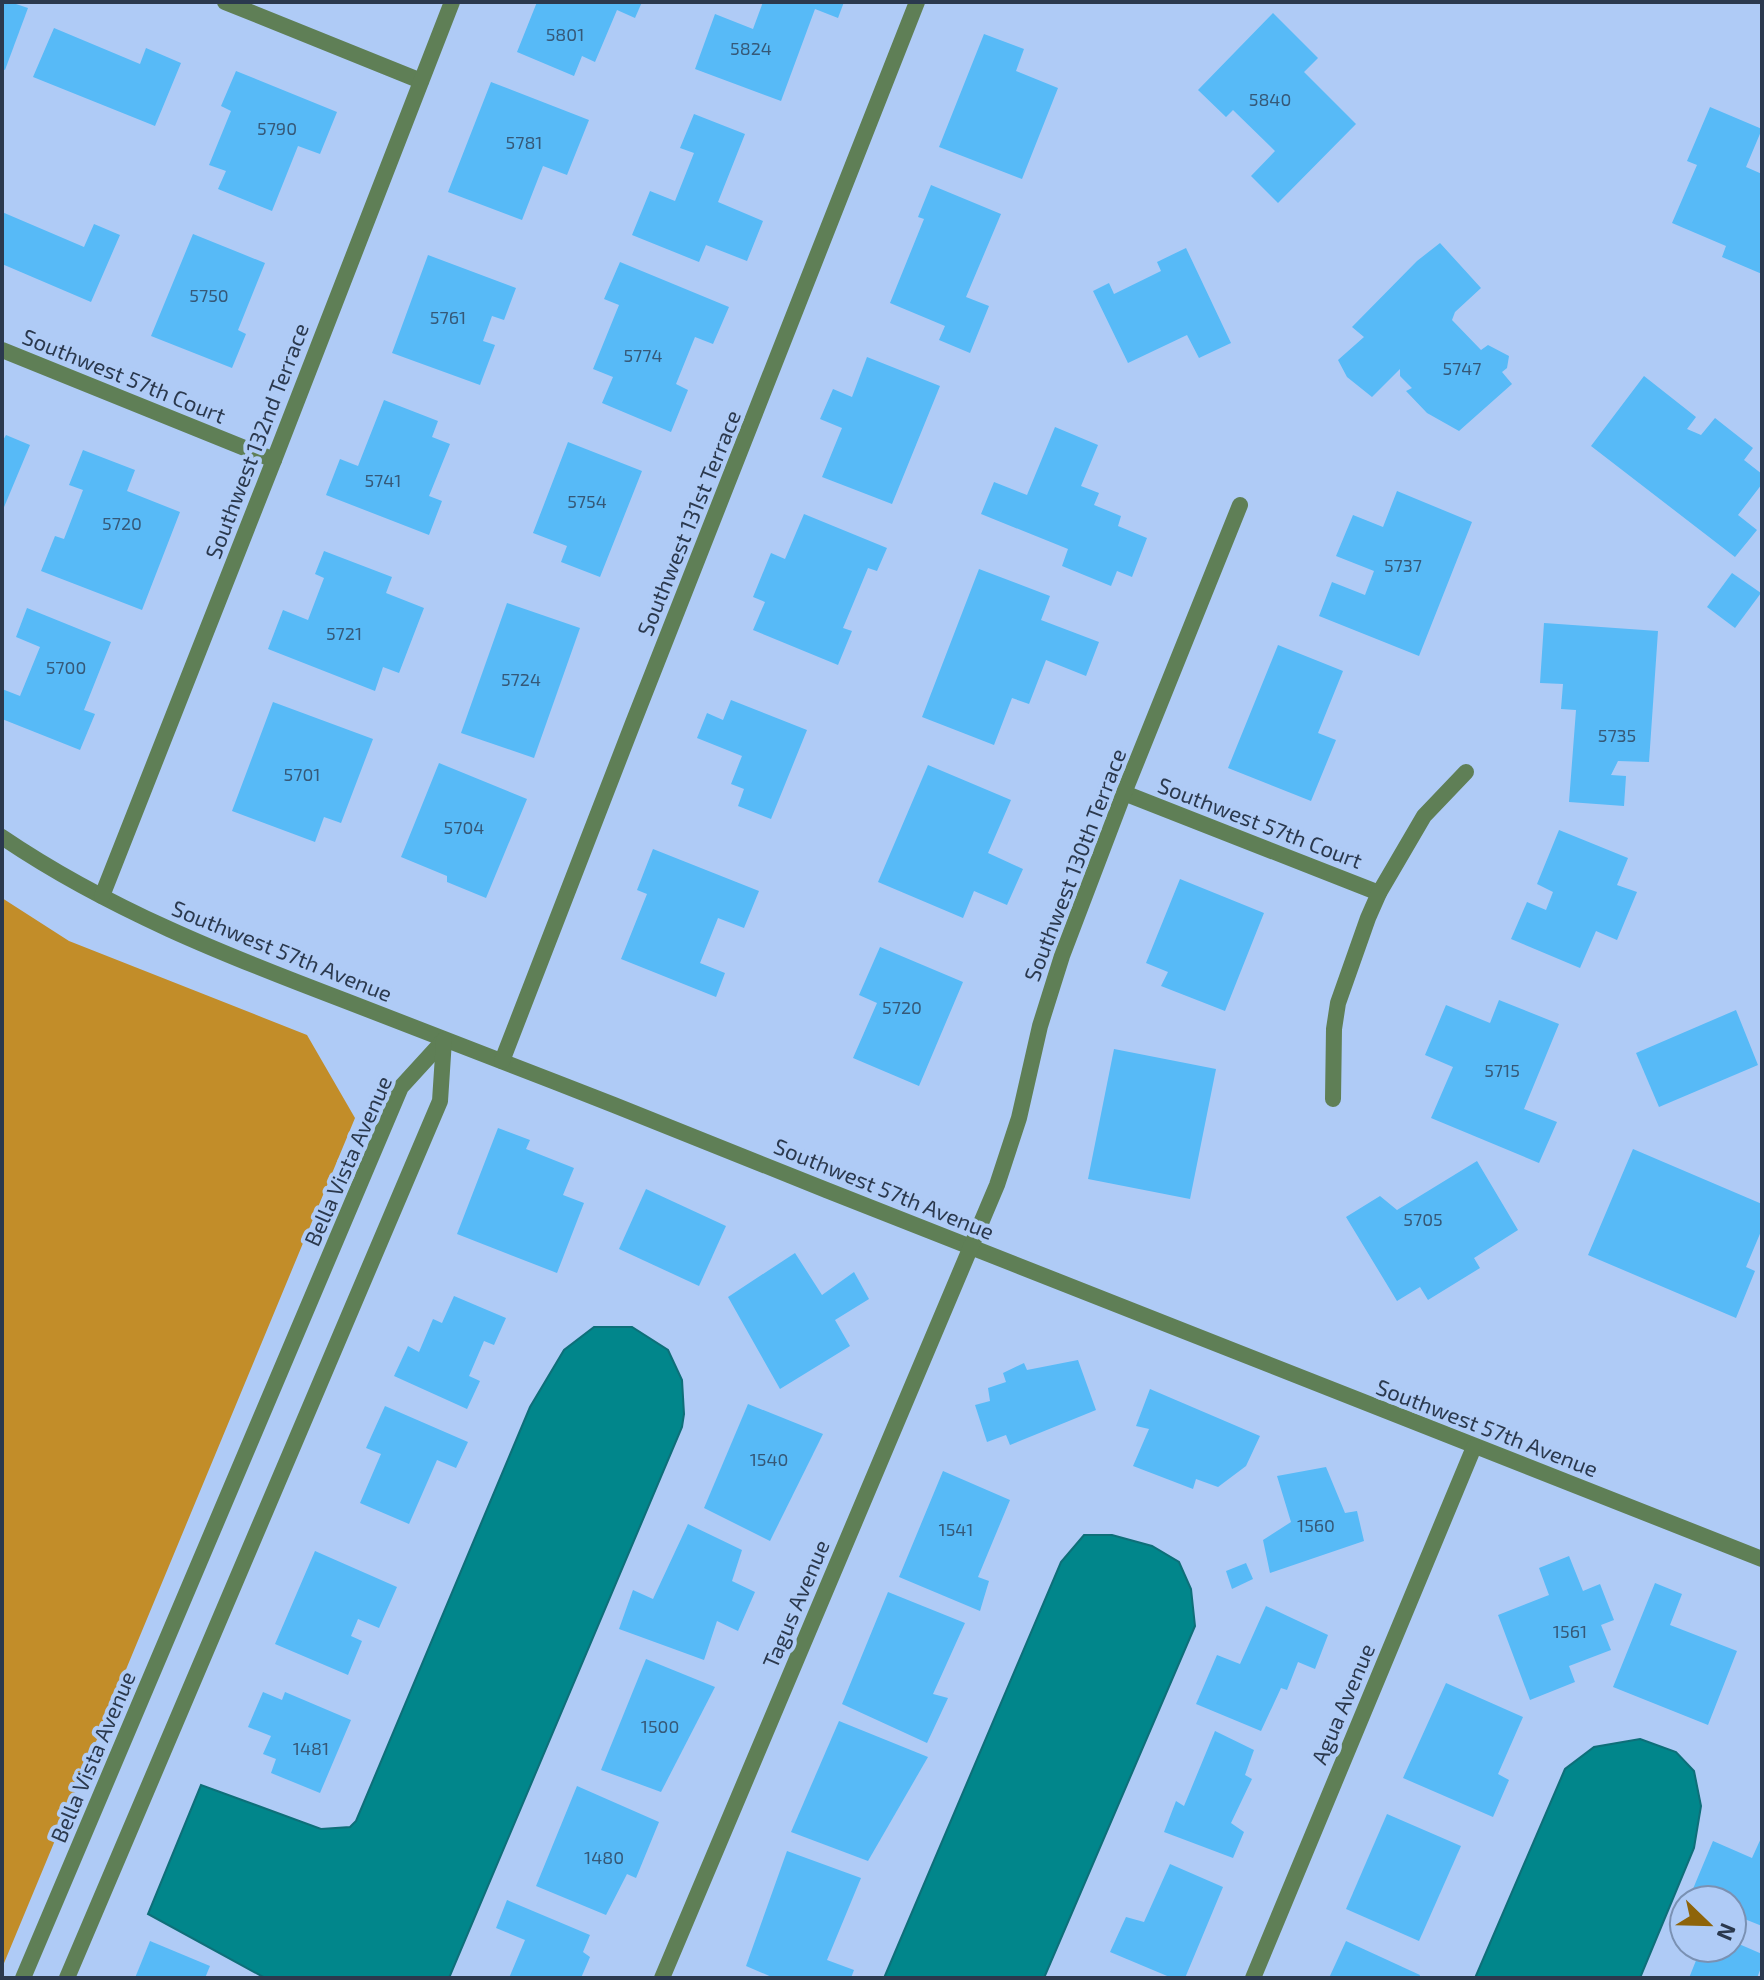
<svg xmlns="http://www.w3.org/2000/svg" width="1764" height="1980" viewBox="0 0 1764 1980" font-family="'Exo 2',sans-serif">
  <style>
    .forest { fill: #c28d29 }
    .water { fill: #01868b; stroke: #0e6f79; stroke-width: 2 }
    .building { fill: #57baf7 }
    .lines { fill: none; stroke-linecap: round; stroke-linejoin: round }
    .minor { stroke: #5f7f56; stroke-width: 16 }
    .labels { text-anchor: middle; stroke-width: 8; stroke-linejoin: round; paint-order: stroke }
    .number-label { font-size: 18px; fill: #365978 }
    .street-label { font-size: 22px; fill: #2b394e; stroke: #afcbf6 }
  </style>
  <rect width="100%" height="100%" fill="#afcbf6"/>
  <!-- forest -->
  <path class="forest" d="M2 898 69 941 307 1035 355 1118 2 1968Z"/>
  <!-- water -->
  <g class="water">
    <path d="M594 1327H632L668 1350 682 1380 684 1414 682 1427 449 1978H265L148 1914 201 1785 321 1829 350 1827 356 1821 530 1407 564 1350Z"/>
    <path d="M1084 1535H1112L1152 1546 1179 1562 1191 1589 1195 1626 1044 1978H884L1061 1562Z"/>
    <path d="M1640 1739 1676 1752 1694 1771 1701 1806 1694 1848 1640 1978H1475L1565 1769 1594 1747Z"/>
  </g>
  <!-- building -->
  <g class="building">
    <path d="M2 2H10L28 8 5 70 2 69Z"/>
    <path d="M537 2H642L635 18 617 10 595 62 582 56 574 76 517 52Z"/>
    <path d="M763 2H844L838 18 815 9 781 101 695 69 715 14 753 29Z"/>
    <path d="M1273 13 1318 58 1304 72 1356 124 1278 203 1251 176 1275 151 1233 110 1226 117 1198 90Z"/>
    <path d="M54 28 140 64 146 48 181 63 155 126 33 77Z"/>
    <path d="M984 34 1024 49 1016 71 1058 88 1022 179 939 147Z"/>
    <path d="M236 71 337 112 320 154 298 146 272 211 218 189 226 171 209 165 231 111 221 106Z"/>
    <path d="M491 82 589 120 567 175 543 166 522 220 448 192Z"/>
    <path d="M1710 107 1762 129 1746 167 1762 174V274L1722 257 1726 246 1672 223 1697 165 1687 161Z"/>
    <path d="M694 114 745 134 718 202 763 221 747 261 706 245 699 262 632 235 650 191 675 201 694 153 680 148Z"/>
    <path d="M931 185 1001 214 966 297 989 306 970 353 939 340 945 326 890 303 924 219 918 217Z"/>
    <path d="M2 212 84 247 94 224 120 235 91 302 2 264Z"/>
    <path d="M193 234 265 263 238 330 246 334 232 368 151 336Z"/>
    <path d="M1440 243 1481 288 1455 312 1452 320 1481 350 1488 345 1509 356 1507 368 1502 372 1512 384 1459 431 1427 413 1406 391 1412 388 1400 376V369L1372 397 1347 377 1338 360 1364 337 1352 327 1417 261Z"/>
    <path d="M1186 248 1231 343 1199 358 1187 335 1128 363 1093 291 1109 283 1114 294 1161 271 1157 262Z"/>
    <path d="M428 255 516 288 504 320 492 316 483 341 495 345 480 385 392 353Z"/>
    <path d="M620 262 729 307 713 344 695 337 676 384 688 390 671 432 602 403 613 377 593 369 619 305 604 299Z"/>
    <path d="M867 357 940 386 892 504 822 477 842 428 820 419 833 389 852 397Z"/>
    <path d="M1644 376 1696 417 1687 429 1701 435 1715 418 1753 448 1744 460 1762 474V484L1738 515 1757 530 1735 557 1591 446Z"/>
    <path d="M384 400 438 421 432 437 450 444 429 496 442 501 429 535 326 495 340 459 358 466Z"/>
    <path d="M1055 427 1098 445 1081 486 1099 493 1094 505 1121 516 1118 526 1147 538 1132 577 1117 571 1111 586 1062 566 1068 549 981 514 994 482 1027 495Z"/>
    <path d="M6 435 30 445 2 512V442Z"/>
    <path d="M568 442 642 471 600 577 561 562 567 546 533 533Z"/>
    <path d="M83 450 135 470 127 491 180 512 142 610 41 571 55 536 64 539 83 490 69 485Z"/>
    <path d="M1397 491 1472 522 1419 656 1319 616 1332 582 1365 595 1374 571 1336 556 1353 515 1383 527Z"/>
    <path d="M804 514 887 548 877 571 868 568 843 628 852 631 838 665 753 630 765 602 753 597 771 553 785 559Z"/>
    <path d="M324 551 392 577 386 593 424 608 399 673 383 667 375 691 268 649 283 610 308 620 324 578 315 574Z"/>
    <path d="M979 569 1050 596 1041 620 1099 642 1086 676 1046 660 1029 704 1012 698 994 745 922 717Z"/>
    <path d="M1732 573 1761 593 1735 628 1707 607Z"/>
    <path d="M507 603 580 628 534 758 461 733Z"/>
    <path d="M27 608 111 642 84 710 95 714 80 750 2 719V689L20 696 40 647 16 637Z"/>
    <path d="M1544 623 1658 631 1649 762 1618 761 1611 775 1626 776 1624 806 1569 802 1576 710 1561 709 1563 684 1540 683Z"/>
    <path d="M1278 645 1343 671 1318 733 1336 740 1311 801 1228 768Z"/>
    <path d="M731 700 807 730 771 819 738 806 744 789 731 784 742 756 697 738 707 713 723 720Z"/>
    <path d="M273 702 373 739 341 823 324 817 315 842 232 811Z"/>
    <path d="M439 763 527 799 486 898 447 882V876L401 857Z"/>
    <path d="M928 765 1011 800 988 853 1023 869 1007 905 974 891 963 918 878 882Z"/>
    <path d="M1559 830 1628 858 1617 885 1637 892 1617 940 1596 931 1580 968 1511 939 1527 902 1546 910 1553 892 1537 884Z"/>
    <path d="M653 849 759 891 744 928 718 918 700 963 725 973 716 997 621 959 647 894 637 890Z"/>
    <path d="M1180 879 1264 913 1225 1011 1161 986 1168 972 1146 963Z"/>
    <path d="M880 947 963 982 919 1086 853 1058 877 1003 859 995Z"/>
    <path d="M1499 1000 1559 1024 1524 1109 1557 1122 1539 1163 1431 1118 1453 1067 1425 1055 1446 1005 1490 1023Z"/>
    <path d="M1736 1010 1758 1065 1659 1107 1636 1053Z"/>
    <path d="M1114 1049 1216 1069 1190 1199 1088 1179Z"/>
    <path d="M498 1128 530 1140 526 1149 574 1168 563 1195 584 1203 557 1273 457 1234Z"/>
    <path d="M1633 1149 1762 1204V1229L1746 1267 1755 1271 1736 1318 1588 1255Z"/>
    <path d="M1477 1161 1518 1230 1474 1258 1480 1268 1428 1300 1420 1287 1397 1301 1346 1217 1380 1196 1397 1210Z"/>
    <path d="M646 1189 726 1226 699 1286 619 1249Z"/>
    <path d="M795 1253 822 1295 854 1272 869 1299 835 1320 850 1346 780 1389 728 1297Z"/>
    <path d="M454 1296 506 1318 494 1345 484 1341 469 1376 480 1381 467 1409 394 1376 408 1346 419 1352 433 1319 442 1323Z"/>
    <path d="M1078 1360 1096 1410 1010 1445 1006 1435 987 1442 975 1405 990 1401 988 1388 1006 1382 1003 1373 1024 1363 1027 1370Z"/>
    <path d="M1150 1389 1260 1436 1246 1466 1218 1487 1196 1479 1193 1489 1133 1466 1149 1429 1136 1426Z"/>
    <path d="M748 1404 823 1434 770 1541 704 1508Z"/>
    <path d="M385 1406 468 1442 456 1468 437 1460 409 1524 360 1503 381 1454 366 1448Z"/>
    <path d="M1326 1467 1345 1513 1357 1511 1364 1541 1270 1573 1263 1540 1291 1522 1277 1476Z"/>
    <path d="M943 1471 1010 1500 978 1577 989 1581 980 1611 899 1577Z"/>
    <path d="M688 1524 742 1550 732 1581 755 1592 738 1631 717 1621 704 1660 619 1629 633 1590 653 1599Z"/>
    <path d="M315 1551 397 1587 379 1628 358 1619 351 1636 362 1641 348 1675 275 1644Z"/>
    <path d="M1569 1556 1583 1591 1600 1584 1614 1620 1601 1625 1611 1650 1569 1666 1575 1682 1530 1700 1498 1615 1549 1595 1539 1568Z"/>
    <path d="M1246 1563 1253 1579 1232 1589 1226 1571Z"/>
    <path d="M1655 1583 1682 1594 1670 1625 1737 1651 1708 1725 1613 1687Z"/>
    <path d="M888 1592 965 1623 933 1694 948 1698 927 1743 842 1704Z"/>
    <path d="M1266 1606 1328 1635 1315 1669 1298 1662 1287 1690 1281 1688 1261 1731 1196 1704 1217 1655 1240 1664Z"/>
    <path d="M646 1659 715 1687 661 1792 601 1770Z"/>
    <path d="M1446 1683 1523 1717 1498 1774 1509 1780 1493 1817 1403 1778Z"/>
    <path d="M263 1692 282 1700 285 1692 351 1720 320 1793 271 1773 276 1759 263 1754 271 1736 248 1727Z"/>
    <path d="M839 1721 928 1757 868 1861 791 1832Z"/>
    <path d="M1215 1731 1254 1750 1245 1775 1252 1779 1231 1823 1244 1832 1233 1858 1164 1832 1176 1801 1184 1806Z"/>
    <path d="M577 1786 659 1822 636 1878 627 1874 606 1915 536 1886Z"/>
    <path d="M1387 1814 1461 1846 1419 1941 1346 1909Z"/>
    <path d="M1762 1836V1926L1732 1914V1900H1700L1690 1896 1713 1841 1752 1858Z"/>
    <path d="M787 1851 861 1878 827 1960 854 1970 851 1978H774L746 1966Z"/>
    <path d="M1170 1864 1223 1887 1185 1978H1172L1110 1952 1126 1917 1144 1922Z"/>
    <path d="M507 1900 590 1935 583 1952 590 1957 581 1978H509L525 1940 496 1928Z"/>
    <path d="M150 1941 210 1966 205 1978H135Z"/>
    <path d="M1346 1941 1420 1975 1419 1978H1329Z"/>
    <path d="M1732 1941 1762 1954V1965L1757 1978H1689L1701 1948H1732Z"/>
  </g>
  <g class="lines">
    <!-- minor -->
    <g class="minor">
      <path d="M225 2 421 81"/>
      <path d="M2 350 274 460"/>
      <path d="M1124 793 1379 893"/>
      <path d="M2 837C108 909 227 956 346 1001 436 1036 525 1070 614 1105 996 1258 1378 1411 1762 1559"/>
      <path d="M102 896 274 460 452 2"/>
      <path d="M502 1061 633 723 917 2"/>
      <path d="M1333 1099 1334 1029 1338 1003 1368 918 1379 893 1424 816 1466 772"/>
      <path d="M23 1978 401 1087 444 1040"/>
      <path d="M67 1978 440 1101 444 1040"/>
      <path d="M662 1978 997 1185 1019 1118 1040 1026 1062 956 1124 793 1240 505"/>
      <path d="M1253 1978 1474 1447"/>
    </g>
  </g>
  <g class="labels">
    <!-- number labels -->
    <g class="number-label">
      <text x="565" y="41">5801</text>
      <text x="751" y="55">5824</text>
      <text x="1270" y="106">5840</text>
      <text x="277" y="135">5790</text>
      <text x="524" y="149">5781</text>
      <text x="209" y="302">5750</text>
      <text x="448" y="324">5761</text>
      <text x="643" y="362">5774</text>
      <text x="1462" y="375">5747</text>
      <text x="383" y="487">5741</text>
      <text x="587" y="508">5754</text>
      <text x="122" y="530">5720</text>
      <text x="1403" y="572">5737</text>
      <text x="344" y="640">5721</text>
      <text x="66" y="674">5700</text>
      <text x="521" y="686">5724</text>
      <text x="1617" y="742">5735</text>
      <text x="302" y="781">5701</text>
      <text x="464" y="834">5704</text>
      <text x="902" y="1014">5720</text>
      <text x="1502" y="1077">5715</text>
      <text x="1423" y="1226">5705</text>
      <text x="769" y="1466">1540</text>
      <text x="1316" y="1532">1560</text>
      <text x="956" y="1536">1541</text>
      <text x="1570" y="1638">1561</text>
      <text x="660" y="1733">1500</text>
      <text x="311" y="1755">1481</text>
      <text x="604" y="1864">1480</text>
    </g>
    <!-- street labels -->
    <g class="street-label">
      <text transform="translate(124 376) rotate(22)" y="8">Southwest 57th Court</text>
      <text transform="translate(257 441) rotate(-69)" y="8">Southwest 132nd Terrace</text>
      <text transform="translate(689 523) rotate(-68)" y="8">Southwest 131st Terrace</text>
      <text transform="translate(1260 823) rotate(21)" y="8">Southwest 57th Court</text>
      <text transform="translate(1075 865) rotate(-69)" y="8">Southwest 130th Terrace</text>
      <text transform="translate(282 951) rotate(22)" y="8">Southwest 57th Avenue</text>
      <text transform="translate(348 1161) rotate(-66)" y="8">Bella Vista Avenue</text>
      <text transform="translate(884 1189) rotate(22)" y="8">Southwest 57th Avenue</text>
      <text transform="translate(1487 1428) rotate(21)" y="8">Southwest 57th Avenue</text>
      <text transform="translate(796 1604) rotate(-67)" y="8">Tagus Avenue</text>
      <text transform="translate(1343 1704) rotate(-67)" y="8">Agua Avenue</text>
      <text transform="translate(93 1757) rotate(-67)" y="8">Bella Vista Avenue</text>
    </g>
  </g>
  <!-- border -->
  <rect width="1764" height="1980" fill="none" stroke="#2b394e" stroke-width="8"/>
  <!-- north arrow -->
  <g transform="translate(1708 1924) rotate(113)"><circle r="38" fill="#afcbf6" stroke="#7a91b3" stroke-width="2"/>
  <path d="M0-6L14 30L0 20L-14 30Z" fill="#8e640a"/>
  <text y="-12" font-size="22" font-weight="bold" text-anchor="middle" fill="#2b394e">N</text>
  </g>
</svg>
